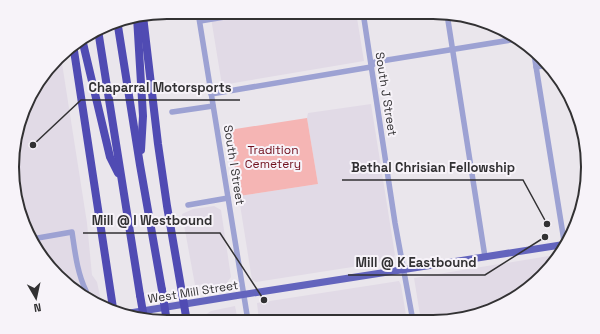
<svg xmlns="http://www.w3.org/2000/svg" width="600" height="334" viewBox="0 0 600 334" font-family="'Space Grotesk',sans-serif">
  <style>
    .built { fill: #e1dae6 }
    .green { fill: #f5b5b4 }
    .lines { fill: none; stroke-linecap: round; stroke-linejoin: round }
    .minor { stroke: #9da2d3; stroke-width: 5.5 }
    .major { stroke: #6364bd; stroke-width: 7 }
    .highway { stroke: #504bb3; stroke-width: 8 }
    .highway-bridge { stroke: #504bb3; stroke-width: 8 }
    .labels { text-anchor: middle; stroke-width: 4; stroke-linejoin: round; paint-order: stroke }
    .street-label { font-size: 12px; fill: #323133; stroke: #f7f3f9 }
    .park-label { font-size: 12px; fill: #71101d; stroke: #f7f3f9 }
    .rim { fill: none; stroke: #323133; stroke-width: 2 }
    .leader { fill: none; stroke: #323133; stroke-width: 1.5 }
    .callout-dot { fill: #323133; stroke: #f7f3f9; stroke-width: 1.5 }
    .callout-label { font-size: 13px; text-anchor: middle; font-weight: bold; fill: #323133; stroke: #f7f3f9; stroke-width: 4; stroke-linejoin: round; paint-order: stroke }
  </style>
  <rect width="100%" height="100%" fill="#eae6ec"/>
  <!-- built -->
  <g class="built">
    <path d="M210 12H356L364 61 222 85Z"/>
    <path d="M61 57 87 223 92 275 97 282 101 301 98 304 89 301 50 269 24 226 12 177 17 127 38 81Z"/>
    <path d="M371 104 395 255 391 261 256 282 252 280 241 211 239 196 318 184 307 118 308 113Z"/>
    <path d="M214 206 221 210 231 277 226 284 209 286 206 284 195 285 182 214 193 209Z"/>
    <path d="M555 255 556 256 519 296 453 321H421L414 278Z"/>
    <path d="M399 281 401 285 407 321H259L257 303Z"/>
    <path d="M235 306 238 321 199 322 198 320 211 311Z"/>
  </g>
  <!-- green -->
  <path class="green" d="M307 118 318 184 239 196 229 130Z"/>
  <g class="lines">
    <!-- minor -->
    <g class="minor">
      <path d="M198 12 248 321"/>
      <path d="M363 12 395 223 413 321"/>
      <path d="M447 14 485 257"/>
      <path d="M200 21 255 12"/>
      <path d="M534 54 565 247"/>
      <path d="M536 67 548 65"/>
      <path d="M211 94 371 67 375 62 517 39"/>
      <path d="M172 112 213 106"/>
      <path d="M188 205 228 198"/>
      <path d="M32 239 72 232C75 252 77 272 86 291"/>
    </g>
    <!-- major -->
    <path class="major" d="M130 313 234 296 567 244"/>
    <!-- highway -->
    <g class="highway">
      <path d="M143 16 158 144 167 206 187 322"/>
      <path d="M137 17 143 116 141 150"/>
      <path d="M117 20 140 165 162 290"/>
      <path d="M98 30 140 295"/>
      <path d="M82 39 110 157 118 173"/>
      <path d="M73 44 113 308"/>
    </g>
    <!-- highway-bridge -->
    <g class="highway-bridge">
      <path d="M162 290 167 322"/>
      <path d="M140 295 144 318"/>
    </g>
  </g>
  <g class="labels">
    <!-- street labels -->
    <g class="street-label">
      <text transform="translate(386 94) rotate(81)" y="4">South J Street</text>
      <text transform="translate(234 165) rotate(81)" y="4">South I Street</text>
      <text transform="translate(193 292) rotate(-9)" y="4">West Mill Street</text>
    </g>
    <!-- park labels -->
    <g class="park-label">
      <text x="273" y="154">Tradition<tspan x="273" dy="14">Cemetery</tspan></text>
    </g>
  </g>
  <!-- crop -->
  <path d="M0 0H600V334H0ZM167 19H433A148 148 0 0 1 581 167V167A148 148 0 0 1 433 315H167A148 148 0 0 1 19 167V167A148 148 0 0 1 167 19Z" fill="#f7f3f9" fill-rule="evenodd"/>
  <path class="rim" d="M167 19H433A148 148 0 0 1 581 167V167A148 148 0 0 1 433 315H167A148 148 0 0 1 19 167V167A148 148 0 0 1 167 19Z"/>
  <!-- callouts -->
  <path class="leader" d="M33 145L81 100H240M547 224L523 180H342M264 300L220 233H83M545 237L485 275H348"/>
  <g class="callout-dot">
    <circle cx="33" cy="145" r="4"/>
    <circle cx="547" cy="224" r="4"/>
    <circle cx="264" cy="300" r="4"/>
    <circle cx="545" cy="237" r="4"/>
  </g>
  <g class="callout-label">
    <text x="160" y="92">Chaparral Motorsports</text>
    <text x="433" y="172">Bethal Chrisian Fellowship</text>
    <text x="152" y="225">Mill @ I Westbound</text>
    <text x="416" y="267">Mill @ K Eastbound</text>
  </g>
  <!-- north arrow -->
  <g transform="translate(36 298) rotate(171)" stroke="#f7f3f9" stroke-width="3" paint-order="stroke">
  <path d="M0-3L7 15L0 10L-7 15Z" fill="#323133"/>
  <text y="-6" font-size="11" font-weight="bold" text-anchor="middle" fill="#323133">N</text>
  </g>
</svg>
